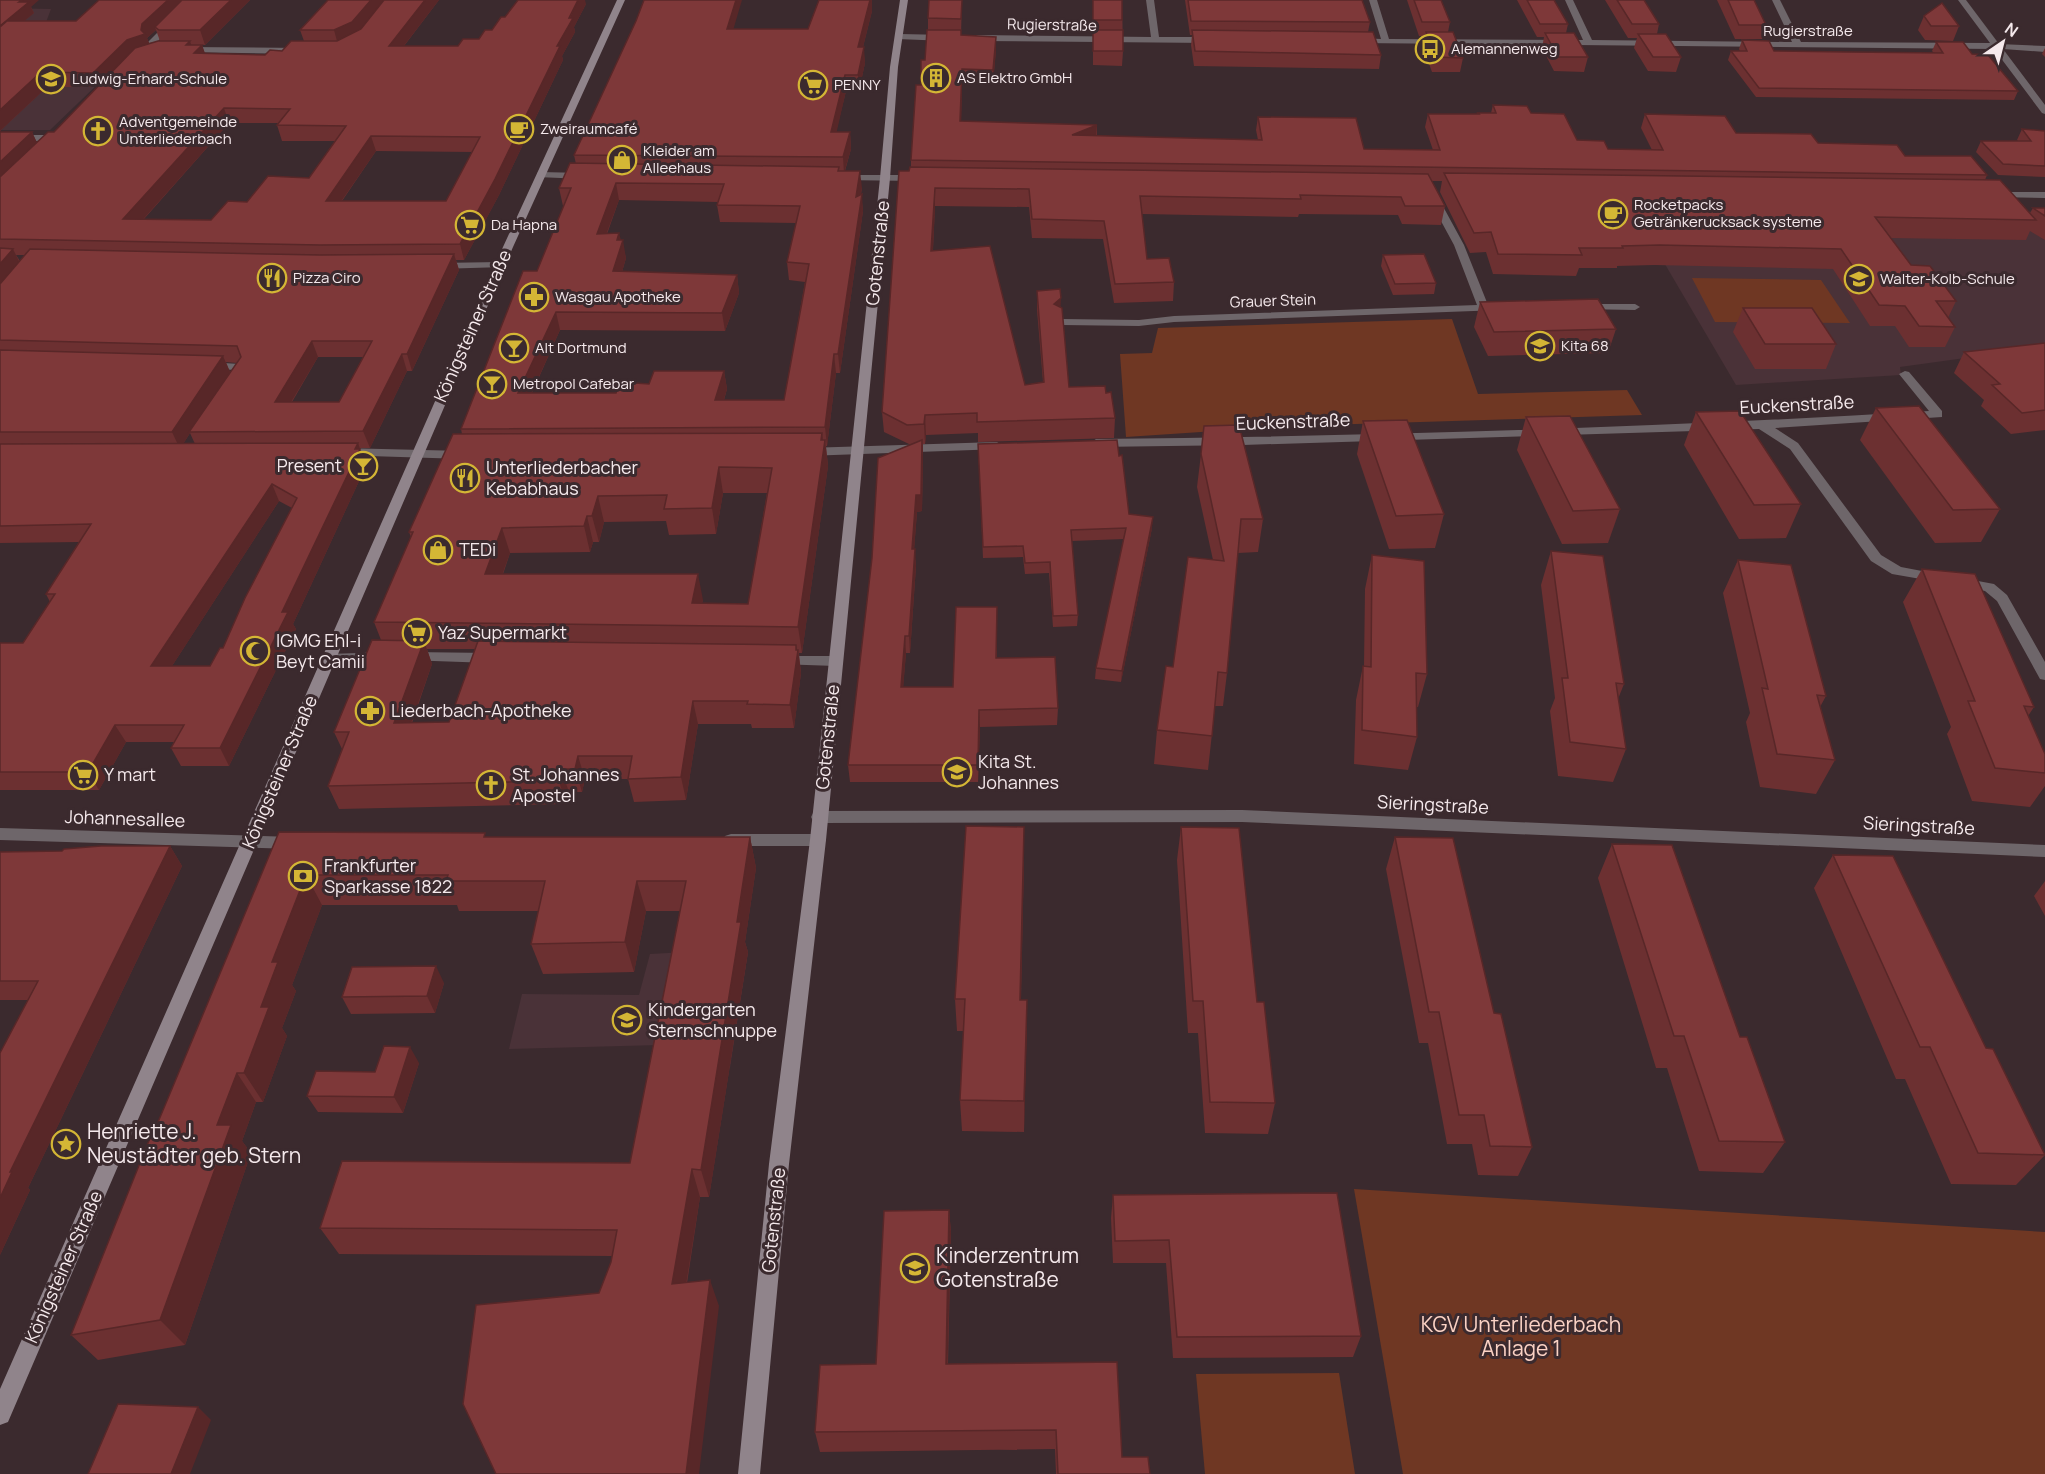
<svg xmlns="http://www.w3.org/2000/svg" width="2045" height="1474" viewBox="0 0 2045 1474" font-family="Manrope,sans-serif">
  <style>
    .built { fill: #4a3238 }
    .green { fill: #6f3723 }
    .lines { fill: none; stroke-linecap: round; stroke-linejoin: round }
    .minor { fill: #6e666a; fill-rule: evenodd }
    .tertiary { fill: #6e666a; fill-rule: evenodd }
    .secondary { fill: #90848b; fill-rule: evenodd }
    .wall { fill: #6c3031; fill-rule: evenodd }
    .shaded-wall { fill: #582728 }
    .building { fill: #7e3839; stroke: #582728; stroke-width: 1.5; fill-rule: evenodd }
    .labels { text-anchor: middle; stroke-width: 6; stroke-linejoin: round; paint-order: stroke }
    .far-street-label { font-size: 15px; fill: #f5e9ec; stroke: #3b2a2e }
    .far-poi-label { font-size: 15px; fill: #f5e9ec; stroke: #3b2a2e; text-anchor: start }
    .street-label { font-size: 18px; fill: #f5e9ec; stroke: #3b2a2e }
    .poi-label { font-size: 18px; fill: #f5e9ec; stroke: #3b2a2e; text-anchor: start }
    .near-poi-label { font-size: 21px; fill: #f5e9ec; stroke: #3b2a2e; text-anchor: start }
    .near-park-label { font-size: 21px; fill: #fbd2c4; stroke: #3b2a2e }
  </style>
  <rect width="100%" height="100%" fill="#3b2a2e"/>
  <!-- built -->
  <g class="built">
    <path d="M0 8 51 9 45 25 156 28 50 130H0Z"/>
    <path d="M1629 203 2045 212V347L1900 367 1901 375 1736 385Z"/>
    <path d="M686 952H748L730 1068 664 1067 660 1045 509 1049 522 994 639 995 650 954Z"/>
  </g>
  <!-- green -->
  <g class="green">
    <path d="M1692 278 1821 280 1850 323 1715 322Z"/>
    <path d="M1452 319 1478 394 1627 390 1642 415 1291 426 1126 437 1120 354 1152 353 1158 328Z"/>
    <path d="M1354 1189 2045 1232V1474H1403Z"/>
    <path d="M1339 1373 1355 1474H1205L1196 1374Z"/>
  </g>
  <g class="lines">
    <!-- minor -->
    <g class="minor">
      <path d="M190 0H199L157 42 166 50 159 52 148 42Z"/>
      <path d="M1146 0H1154L1159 37H1211L1215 40 1211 43 977 41 973 38 977 35 1151 37Z"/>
      <path d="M1369 0H1377L1389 39 1583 40 1565 0H1573L1592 40 1792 42 1772 0H1780L1801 42 1990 43 1958 0H1966L1999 44 2045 46V52L2003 49 2045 105V114L2042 113 1994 49 1355 43 1354 41 1358 38 1381 39Z"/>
      <path d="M900 34 947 35 951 38 947 41 897 39V35Z"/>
      <path d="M184 47 301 48 305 51 301 54 181 52 180 50Z"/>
      <path d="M1434 196 1439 199 1464 245 1488 305 1501 306V310L1174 322 1139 326 1062 325 1056 322 1062 319 1139 320 1174 316 1477 305 1454 245 1429 199Z"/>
      <path d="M1584 304H1635L1640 307 1635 310 1580 309 1579 307Z"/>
      <path d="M207 362 240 364 246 367 238 382 234 383 228 380 233 370 203 367V363Z"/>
      <path d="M1905 371 1909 372 1942 411V417L1775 428 1798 443 1881 555 1901 567 1943 575 1945 578 1943 581 1938 582 1892 574 1871 561 1790 449 1759 429 1243 445 1096 447 1090 443 1096 439C1374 436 1652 428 1929 411L1899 374Z"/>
      <path d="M997 442 1003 446 1001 449 806 456 800 452 806 448Z"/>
      <path d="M341 448 464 451 470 455 464 459 337 455 335 452Z"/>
      <path d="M1962 578 1994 584 2007 595 2045 662V680L2040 679 1997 601 1985 591 1957 585 1955 582 1957 579Z"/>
      <path d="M386 652 391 654 393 657 391 660 329 664 322 659 329 654Z"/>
      <path d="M410 652 491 653 498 658 491 663 405 660 403 657 405 654Z"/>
      <path d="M782 656H836L843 661 836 666 777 664 775 661Z"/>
      <path d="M1242 810 2045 845V857L1242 822 819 823 813 821 811 817 813 813 819 811Z"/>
      <path d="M0 828 293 837 299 839 301 843 299 847 293 849 0 840Z"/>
      <path d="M731 834H818L824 836 826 840 824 844 818 846H731L725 844 723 840 725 836Z"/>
    </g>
    <!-- tertiary -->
    <g class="tertiary">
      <path d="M0 135H56L61 138 56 141H0Z"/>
      <path d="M540 172 584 173 589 176 584 179 537 177V173Z"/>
      <path d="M842 175H917L922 178 917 181 839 180 837 178Z"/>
      <path d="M1991 192H2045V198L1994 197 1991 196Z"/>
      <path d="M500 262 505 265 504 267 438 269 433 266 438 263Z"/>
    </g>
    <!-- secondary -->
    <g class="secondary">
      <path d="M617 0H625L513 247 8 1422 0 1425V1389L503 247Z"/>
      <path d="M900 0H908L898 67 890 178 826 840 789 1164 760 1474H738L769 1164 810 840 880 178 890 67Z"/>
    </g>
  </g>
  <!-- wall -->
  <g class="wall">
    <path d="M0 0 31 7 34 13 24 21H76L99 0H250L205 45H202L205 54 265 55 282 51 304 41 300 30 439 0 404 46H458L479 39 492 30 505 17 586 4 574 27 575 32 562 56 563 60 499 195 464 260H456L459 270 412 371H407L370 448H359L366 466 293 624 296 629 229 766H181L171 748 174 742H126L99 790H0V643H23L50 602 46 594 79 542 0 543V132H32L37 143 54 132 97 87H47L0 131ZM156 30 160 41 149 43 147 38ZM229 123H278L277 125 282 141H335L309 178 247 202 211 220 144 219ZM376 151 472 152 446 201H342ZM16 255H25L20 261ZM318 357H363L339 402H292ZM226 362 237 363 230 372ZM190 433 195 444H183ZM279 501 292 508 223 648 210 666H172Z"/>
    <path d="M819 0H872V11L863 47 865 63 859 91H846L836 132H850L851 149 845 171 862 188 861 194 863 211 840 373H836L827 446H826L828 466 802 653H799L801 673 794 728H752L751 724H698L686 800 634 802 628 779H585L582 792H569L566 804 339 809 328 786 342 749 334 732 381 640 374 622 411 537 409 532 462 434 461 429 537 271 564 206H563L559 188 576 164 574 155 734 29H808ZM619 200 718 202 717 205 720 222 796 223 787 262 789 280 805 282 784 400H724L727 389 724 371 649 384 616 393H532L560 330 725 331 739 293 737 275 622 272 626 258 621 240 607 234ZM723 493H767L748 604 702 603 703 600 503 574 510 553 590 552 593 542H599L604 522 666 521 669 535 716 534ZM427 649H476L449 722 412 723 432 664Z"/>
    <path d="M962 0 961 35 996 37V50L993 83 962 82 961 121 1097 125V136L1258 140 1256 130 1258 117 1364 149 1433 150 1425 127 1428 114H1478V113H1491L1493 105 1531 113 1577 140 1608 149 1652 150 1641 128 1645 114 1736 133 1905 156 1987 175 1985 180 2030 213 2033 208H2045V240L2030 231 2026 240 1890 238 1911 265 1956 301 1948 318 1955 327 1945 347H1909L1895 326H1870L1833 269 1654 265 1617 266V268H1579L1576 276 1493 274 1486 252 1470 253 1440 192 1442 181H1432L1445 206 1441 225 1402 224 1398 215 1299 214 1298 217 1142 214 1147 259 1174 282 1173 301 1114 303 1103 239 1032 238 1029 207 935 206 933 250 1025 385 1043 382 1037 310V291L1061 307 1069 387 1106 393 1115 418 1114 438 978 442V433L926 435 925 444H923V456L922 511 917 512 914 549 916 566 910 653H906L903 687H953L997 624V658L1058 708 1057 725 980 727 978 782H850L848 765 911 444H909L884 432 882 412 909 171 911 167V160L925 60 928 30V18Z"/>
    <path d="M1093 0H1122L1123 51 1122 66 1093 65Z"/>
    <path d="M1185 0H1362L1370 22 1368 32 1381 55 1379 69 1194 66 1191 45 1192 35H1190Z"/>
    <path d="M1407 0H1441L1450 22 1448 32 1463 58 1460 72H1432L1423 47 1425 36H1419Z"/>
    <path d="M1517 0H1554L1568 24 1566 33 1588 57 1584 72 1554 71 1542 48 1544 37H1537Z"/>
    <path d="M1605 0H1644L1659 24 1657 34 1681 57 1676 72 1648 71 1634 48 1637 38H1628Z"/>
    <path d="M1717 0H1754L1766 25 1762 39H1735Z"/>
    <path d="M1924 16 1959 26 1953 41 1925 40 1918 30Z"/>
    <path d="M1742 40 1774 51 1934 53 1932 51 1936 42 1972 54 2018 91 2014 100 1756 97 1728 60 1731 51H1740L1739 49Z"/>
    <path d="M2045 48V57L2042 54Z"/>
    <path d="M2022 129 2045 131V177L1998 175 1976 152 1981 141H2018L2017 140Z"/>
    <path d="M1383 255 1436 283 1434 294 1393 295 1381 266Z"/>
    <path d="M1480 302 1616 329 1608 353 1488 356 1474 327Z"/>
    <path d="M1743 308 1836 344 1826 369H1755L1733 332Z"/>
    <path d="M2045 343V430L2011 434 1981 406 1984 400 1954 373 1964 352Z"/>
    <path d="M1876 408 2000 509 1981 542 1935 543 1860 440Z"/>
    <path d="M1696 412 1801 504 1786 538 1739 539 1684 445Z"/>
    <path d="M1526 417 1620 509 1608 543 1562 544 1517 450Z"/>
    <path d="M1363 421 1444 514 1435 548 1389 549 1357 454Z"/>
    <path d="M978 444 1129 514 1152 528 1121 682 1095 679 1096 668 1124 539 1072 541 1078 615 1077 626 1053 627 1049 573 1025 574 1023 557 983 558Z"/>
    <path d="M1201 454 1263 519 1258 552 1238 553 1227 673 1223 706H1215L1208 770 1154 764 1157 730 1173 667 1213 560 1197 487Z"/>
    <path d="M1551 551 1624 684 1618 699 1626 749 1613 782 1558 776 1550 711 1555 698 1541 585Z"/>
    <path d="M1372 555 1427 674 1418 707H1417V737L1408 770 1354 764 1356 700 1363 666H1364L1365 589Z"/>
    <path d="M1738 560 1826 696 1820 707 1835 760 1816 794 1760 787 1746 722 1750 713 1723 593Z"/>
    <path d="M1922 569 2034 707 2028 716 2045 754V786L2030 807 1972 801 1947 734 1951 727 1903 602Z"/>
    <path d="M1181 827 1257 1002 1275 1103 1268 1134 1205 1133 1198 1033H1188L1177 860Z"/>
    <path d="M279 832 486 837H750L756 868 745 942 748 952 709 1197H700L687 1283 719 1306 599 1293 611 1262 612 1256 339 1254 320 1228 630 1163 680 911H646L634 972 543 974 531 944 539 911H459L457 905H322L292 985 296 991 282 1028 287 1036 263 1102H256L242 1141 251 1153 185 1345 98 1360 71 1335 156 1127Z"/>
    <path d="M1395 837 1494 1013 1532 1147 1518 1176 1478 1175 1472 1144H1447L1428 1043H1419L1386 869Z"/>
    <path d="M1612 844 1740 1037 1785 1142 1763 1173 1699 1171 1667 1068H1656L1598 878Z"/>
    <path d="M170 846 182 866 28 1188 30 1190 0 1255 28 1000H0V852L62 851Z"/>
    <path d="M1833 855 1986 1048 2045 1155 2016 1185 1951 1184 1905 1079H1896L1814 888Z"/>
    <path d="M1024 860 1021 1000H1027L1024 1132 962 1131 960 1100 964 1031H957L955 999Z"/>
    <path d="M2045 881V916L2034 896Z"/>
    <path d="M444 983 435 1013 351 1014 342 997Z"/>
    <path d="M419 1063 403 1113 318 1112 307 1096 375 1072Z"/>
    <path d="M1113 1195 1361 1336 1353 1357 1173 1358 1166 1263H1113L1111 1218Z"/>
    <path d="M949 1210 951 1232 948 1364 1122 1457 1150 1474H1056L1055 1449 820 1452 815 1432 876 1364Z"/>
  </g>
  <!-- shaded-wall -->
  <g class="shaded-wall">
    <path d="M22 0H39L31 7 34 13 0 41V26Z"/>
    <path d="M168 0H188L155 27 156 30 147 38 151 48 99 87 93 73 127 40 141 30 142 24Z"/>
    <path d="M231 0H250L205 45 200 30Z"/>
    <path d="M371 0H386L357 36 338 45 334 30Z"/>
    <path d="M425 0H439L393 60 389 46Z"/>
    <path d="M578 0H585L586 4 574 27 575 32 562 56 563 60 499 195 464 260 460 244 557 46Z"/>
    <path d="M736 0H742L729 44 727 29Z"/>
    <path d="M870 0H872V11L859 63 858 47Z"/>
    <path d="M996 37V50L993 83V70Z"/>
    <path d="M190 41 194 53 202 45 207 59 199 68 186 45Z"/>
    <path d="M864 47 865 63 859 91 858 75Z"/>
    <path d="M962 69V82L961 135 960 121Z"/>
    <path d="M41 72 47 87 0 131V110Z"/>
    <path d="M845 75 846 91 833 148 831 132Z"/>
    <path d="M224 108 229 123 130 234 123 219Z"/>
    <path d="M1097 125 1096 138 1072 135Z"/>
    <path d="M32 132 39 147 0 185V162Z"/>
    <path d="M850 132 851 149 844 173 843 157Z"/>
    <path d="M371 136 376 151 331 216 326 201Z"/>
    <path d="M860 171 862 188 857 214 856 197Z"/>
    <path d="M616 183 619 200 600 251 597 234Z"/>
    <path d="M935 188V206L932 269 931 251Z"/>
    <path d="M862 194 863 211 840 373 838 354Z"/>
    <path d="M619 233 622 244 623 240 626 258 617 289 613 271 617 240Z"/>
    <path d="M13 249 21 265 0 290V264Z"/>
    <path d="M454 254 459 270 412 371 407 354Z"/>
    <path d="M737 275 739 293 725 331 722 313Z"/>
    <path d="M1061 298 1060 317 1054 304Z"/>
    <path d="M556 312 560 330 523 412 518 393Z"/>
    <path d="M312 341 318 357 281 419 275 402Z"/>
    <path d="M402 354 407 371 370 448 363 431Z"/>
    <path d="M834 354 836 373 827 446 825 427Z"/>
    <path d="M223 356 230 372 189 432 190 433 180 449 172 432Z"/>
    <path d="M724 371 727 389 718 419 715 400Z"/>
    <path d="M925 415 926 435 925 444 924 424Z"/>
    <path d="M822 433 824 448 825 440 828 466 802 653 798 627Z"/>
    <path d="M922 440 923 456 922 511 917 512 913 566 912 549 916 495Z"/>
    <path d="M358 443 366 466 293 624 296 629 229 766 220 748 282 612Z"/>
    <path d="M719 467 723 493 716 534 712 508Z"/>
    <path d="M272 484 279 501 161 683 151 666Z"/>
    <path d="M598 496 604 522 599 542 592 516Z"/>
    <path d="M587 516 593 542 590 552 584 526Z"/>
    <path d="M1153 517 1152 528 1121 682 1122 671Z"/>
    <path d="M502 528 510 553 493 600 485 574Z"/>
    <path d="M915 549 916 566 910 653 909 636Z"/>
    <path d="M698 574 703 600 697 626 692 603Z"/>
    <path d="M905 636 906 653 902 704 901 687Z"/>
    <path d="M424 641 432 664 403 746 394 723Z"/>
    <path d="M796 645 798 653V650L801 673 794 728 790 705Z"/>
    <path d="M693 701 698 724 686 800 681 777Z"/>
    <path d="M979 710 980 727 978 782V765Z"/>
    <path d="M115 725 126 742 99 790 88 772Z"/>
    <path d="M578 756 585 779 582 792 575 769Z"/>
    <path d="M561 769 569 792 566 804 559 781Z"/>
    <path d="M1024 827V860L1020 1032V1000Z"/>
    <path d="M750 837 756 868 745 942 748 952 709 1197 701 1170Z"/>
    <path d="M170 846 182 866 28 1188 30 1190 0 1255V1198L10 1172Z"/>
    <path d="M306 875 322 905 292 985 296 991 282 1028 287 1036 263 1102 244 1073 272 962Z"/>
    <path d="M637 881 646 911 634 972 625 942Z"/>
    <path d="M436 966 444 983 435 1013 427 996Z"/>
    <path d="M1027 1000V1032L1024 1132V1101Z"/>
    <path d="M410 1047 419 1063 403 1113 394 1097Z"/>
    <path d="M237 1073 256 1102 242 1141 251 1153 185 1345 160 1320 217 1125Z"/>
    <path d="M692 1169 700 1197 682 1310 672 1284Z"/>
    <path d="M949 1210 951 1232 947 1385 946 1364Z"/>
    <path d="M710 1280 719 1306 699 1474H686Z"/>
    <path d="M198 1407 211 1420 190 1474H171Z"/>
  </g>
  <!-- building -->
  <g class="building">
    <path d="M0 0H22L19 2H29L0 26Z"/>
    <path d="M99 0H168L142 24 141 30 145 34 127 40 93 73 41 72 0 110V27L7 21H76Z"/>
    <path d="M182 0H231L200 30H159L155 27Z"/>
    <path d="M328 0H371L352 22 334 30H300Z"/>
    <path d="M384 0H425L389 46H458L463 39H479L485 30H492L501 17H505L518 0H578L569 18H573L557 46H560L495 179 460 244 320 245 0 239V177L48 132H54L135 48 158 41H190L186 45H202L194 53 265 55 270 50 282 51 291 41H337L361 29ZM224 108 290 109 277 125 346 126 309 178 268 176 247 202 228 201 211 220 123 219ZM371 136 480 137 446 201H326Z"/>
    <path d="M644 0H736L727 29H808L819 0H870L858 47H864L858 75H845L831 132H850L843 157 574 155 636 21Z"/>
    <path d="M929 0H962L961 19 928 18Z"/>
    <rect x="1093" y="0" width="29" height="20"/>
    <path d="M1188 0H1362L1370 22 1191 21Z"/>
    <path d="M1414 0H1441L1450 22H1422Z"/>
    <path d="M1527 0H1554L1568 24H1540Z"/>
    <path d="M1617 0H1644L1659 24H1632Z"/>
    <path d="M1728 0H1754L1766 25H1739Z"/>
    <path d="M1942 3 1959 26H1931L1924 16Z"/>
    <path d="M927 30H961V35L996 37 993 70 962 69 960 121 1097 125 1072 135 1262 140 1258 117 1356 118 1364 149 1440 150 1428 114H1479L1478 113H1496L1493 105 1527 106 1531 113 1564 114 1577 140 1604 141 1608 149 1663 150 1645 114 1725 116 1736 133 1811 134 1818 143 1897 145 1905 156H1971L1987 175 911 160 916 85H921V60H925Z"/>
    <rect x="1093" y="30" width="30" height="21"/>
    <path d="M1192 30 1373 32 1381 55 1195 51Z"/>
    <path d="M1426 32H1453L1463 58 1435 57Z"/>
    <path d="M1545 33H1574L1588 57H1558Z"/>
    <path d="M1638 34H1666L1681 57H1653Z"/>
    <path d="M1742 40 1769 41 1774 51 1847 52 1943 53 1936 42H1963L1972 54 1988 55 2018 91 1759 88 1731 51H1747Z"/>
    <path d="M2022 129 2045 131V166L2003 164 1981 141H2031Z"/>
    <path d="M0 132H32L0 162Z"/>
    <path d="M570 163 839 167 838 171H860L856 197 862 194 838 354H834L825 427 461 429 523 271H537L571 188H559ZM616 183 724 184 717 205 800 206 787 262 809 264 784 400H715L724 371H654L649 384 620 382 616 393H518L556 312 722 313 737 275 613 271 623 240H617L619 233 597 234Z"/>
    <path d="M910 167 1428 174 1445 206H1405L1401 197 1300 195 1301 199 1140 196 1147 259 1169 258 1174 282 1115 284 1104 221 1032 219 1029 189 935 188 931 251 990 246 1025 385 1044 382 1037 291 1060 289 1061 298 1054 304 1062 308 1069 387 1105 386 1106 393 1111 392 1115 418 977 422V413L925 415 924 424 907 425 882 412 899 171H909Z"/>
    <path d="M1444 173 2000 180 2036 220 1875 217 1911 265 1930 266 1956 301H1936L1955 327 1919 326 1905 306 1879 305 1841 249 1660 245 1622 246 1623 248H1579L1582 255 1498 254 1491 232 1474 233Z"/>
    <path d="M2033 208H2045V216Z"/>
    <path d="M0 248 13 249 0 264Z"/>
    <path d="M30 249 320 255 454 254 407 354H402L363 431 189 432 241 357 237 346 0 340V284ZM312 341H372L339 402H275Z"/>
    <path d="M1424 254 1436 283 1395 284 1383 255Z"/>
    <path d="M1598 299 1616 329 1494 332 1480 302Z"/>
    <path d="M1743 308H1812L1836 344H1765Z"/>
    <path d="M2045 343V410L2022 413 1992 385 2000 384 1964 352Z"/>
    <path d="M0 350 223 356 172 432H0Z"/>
    <path d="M1919 406 2000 509 1953 510 1876 408Z"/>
    <path d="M1740 411 1801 504 1754 505 1696 412Z"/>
    <path d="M1570 416 1620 509 1573 511 1526 417Z"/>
    <path d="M1407 420 1444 514 1396 516 1363 421Z"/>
    <path d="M1239 425 1263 519H1241L1227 673 1218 672 1212 736 1157 730 1166 666 1173 667 1188 557 1224 561 1201 454 1204 426Z"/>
    <path d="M822 433 821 440H825L798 627 374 622 413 532H409L453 434ZM719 467 772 468 748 604 692 603 698 574H485L502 528 584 526 587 516H592L598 496 667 495 664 509 712 508Z"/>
    <path d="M922 440 921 495H916L912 549H915L909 636H905L901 687H953L956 607H997L996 658 1055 657 1058 708 979 710 978 765H848L872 558 878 458Z"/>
    <path d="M1117 440 1119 456 1122 455 1129 514 1153 517 1122 671 1096 668 1126 528 1071 530 1078 615 1053 616 1050 562 1025 563 1023 546 983 547 978 444Z"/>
    <path d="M358 443 355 449H360L282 612H288L220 748H171L184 725H115L88 772H0V643H23L55 594H46L91 524 0 526V444ZM272 484 297 498 245 598 223 648H220L210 666H151Z"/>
    <path d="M1551 551 1603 556 1624 684 1616 683 1626 749 1570 742 1562 678H1568Z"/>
    <path d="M1372 555 1424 561 1427 674 1416 673 1417 737 1362 730 1363 666 1371 667Z"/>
    <path d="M1738 560 1791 565 1826 696 1817 695 1835 760 1777 754 1762 688 1768 689Z"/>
    <path d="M1922 569 1975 574 2034 707 2024 706 2045 754V773L1995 768 1968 701H1975Z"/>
    <path d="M372 640 424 641 394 723 449 722 478 641 796 645V650H798L790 705 747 704 748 701H693L681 777 628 779 632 756H578L575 769H561L559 781 328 786 349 732H334Z"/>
    <path d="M966 826 1024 827 1020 1000H1027L1024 1101 960 1100 965 999H955Z"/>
    <path d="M1181 827 1239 828 1257 1002H1264L1275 1103 1210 1102 1203 1001H1193Z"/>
    <path d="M279 832 485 833 484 837H750L737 922H741L701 1170 692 1169 672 1284 710 1280 686 1474H496L463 1404 476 1305 599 1293 611 1262 617 1230 320 1228 342 1161 630 1163 686 881H637L625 942 531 944 545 881H446L448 875H306L272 962H278L261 1007H269L244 1073H237L217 1125H231L160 1320 71 1335 154 1128 156 1127Z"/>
    <path d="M1395 837 1453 838 1494 1013 1501 1014 1532 1147 1490 1146 1484 1115H1459L1439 1012H1429Z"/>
    <path d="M1612 844 1672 845 1740 1037H1747L1785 1142 1719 1141 1684 1036H1674Z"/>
    <path d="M101 846H170L10 1172H12L0 1198V1053L38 981H0V852L62 851 64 849Z"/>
    <path d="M1833 855 1893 856 1986 1048 1993 1049 2045 1155 1978 1153 1930 1047H1920Z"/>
    <path d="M436 966 427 996 342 997 352 967Z"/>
    <path d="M384 1046 410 1047 394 1097 307 1096 316 1071 375 1072Z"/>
    <path d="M1337 1193 1361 1336 1177 1337 1169 1240 1115 1241 1113 1195Z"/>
    <path d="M949 1210 946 1364 1117 1362 1122 1457H1148L1150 1474H1058L1056 1430 815 1432 820 1365 876 1364 884 1211Z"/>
    <path d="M118 1404 198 1407 171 1474H88Z"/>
  </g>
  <!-- icons -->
  <defs>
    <g id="bus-ring" transform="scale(1.5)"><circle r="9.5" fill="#3b2a2e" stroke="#d4b635" stroke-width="1.5"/><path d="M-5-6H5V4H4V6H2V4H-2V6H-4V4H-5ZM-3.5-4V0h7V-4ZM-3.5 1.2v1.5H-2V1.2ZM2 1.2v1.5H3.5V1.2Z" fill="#d4b635"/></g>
    <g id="building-ring" transform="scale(1.5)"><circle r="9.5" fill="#3b2a2e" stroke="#d4b635" stroke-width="1.5"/><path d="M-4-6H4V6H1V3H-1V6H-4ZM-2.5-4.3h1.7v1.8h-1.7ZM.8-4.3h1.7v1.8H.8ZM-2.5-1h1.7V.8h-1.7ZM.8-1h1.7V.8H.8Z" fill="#d4b635"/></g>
    <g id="school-ring" transform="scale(1.5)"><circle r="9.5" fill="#3b2a2e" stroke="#d4b635" stroke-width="1.5"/><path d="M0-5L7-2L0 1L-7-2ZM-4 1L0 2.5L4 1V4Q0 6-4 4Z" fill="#d4b635"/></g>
    <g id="supermarket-ring" transform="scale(1.5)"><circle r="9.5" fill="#3b2a2e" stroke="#d4b635" stroke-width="1.5"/><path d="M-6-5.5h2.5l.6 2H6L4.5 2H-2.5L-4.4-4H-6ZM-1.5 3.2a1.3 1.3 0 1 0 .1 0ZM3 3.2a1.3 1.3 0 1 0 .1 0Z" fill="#d4b635"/></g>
    <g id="cafe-ring" transform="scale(1.5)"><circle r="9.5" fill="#3b2a2e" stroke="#d4b635" stroke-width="1.5"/><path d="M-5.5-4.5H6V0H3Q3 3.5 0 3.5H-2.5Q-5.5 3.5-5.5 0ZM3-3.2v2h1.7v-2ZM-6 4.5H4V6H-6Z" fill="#d4b635"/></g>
    <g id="church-ring" transform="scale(1.5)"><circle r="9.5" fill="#3b2a2e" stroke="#d4b635" stroke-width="1.5"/><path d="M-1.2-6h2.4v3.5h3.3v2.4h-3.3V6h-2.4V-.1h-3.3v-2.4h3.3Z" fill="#d4b635"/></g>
    <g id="shop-ring" transform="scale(1.5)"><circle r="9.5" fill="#3b2a2e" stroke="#d4b635" stroke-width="1.5"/><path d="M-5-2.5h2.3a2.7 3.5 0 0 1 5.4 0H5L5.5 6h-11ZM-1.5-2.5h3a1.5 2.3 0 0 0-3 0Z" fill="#d4b635"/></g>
    <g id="restaurant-ring" transform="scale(1.5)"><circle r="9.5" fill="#3b2a2e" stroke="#d4b635" stroke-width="1.5"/><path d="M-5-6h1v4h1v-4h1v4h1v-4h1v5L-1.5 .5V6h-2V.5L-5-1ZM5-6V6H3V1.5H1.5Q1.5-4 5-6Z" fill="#d4b635"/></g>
    <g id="pharmacy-ring" transform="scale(1.5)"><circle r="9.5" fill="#3b2a2e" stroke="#d4b635" stroke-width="1.5"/><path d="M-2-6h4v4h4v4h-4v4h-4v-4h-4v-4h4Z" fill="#d4b635"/></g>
    <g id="bar-ring" transform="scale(1.5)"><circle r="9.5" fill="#3b2a2e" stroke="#d4b635" stroke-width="1.5"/><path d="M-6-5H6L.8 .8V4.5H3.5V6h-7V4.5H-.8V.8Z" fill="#d4b635"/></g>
    <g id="mosque-ring" transform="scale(1.5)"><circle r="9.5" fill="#3b2a2e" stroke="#d4b635" stroke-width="1.5"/><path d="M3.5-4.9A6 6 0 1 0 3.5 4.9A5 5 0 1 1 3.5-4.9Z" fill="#d4b635"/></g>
    <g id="bank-ring" transform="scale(1.5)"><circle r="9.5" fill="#3b2a2e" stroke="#d4b635" stroke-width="1.5"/><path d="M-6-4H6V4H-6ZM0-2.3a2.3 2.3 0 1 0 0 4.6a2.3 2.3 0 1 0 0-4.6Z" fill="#d4b635"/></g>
    <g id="sight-ring" transform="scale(1.5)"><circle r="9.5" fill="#3b2a2e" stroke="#d4b635" stroke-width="1.5"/><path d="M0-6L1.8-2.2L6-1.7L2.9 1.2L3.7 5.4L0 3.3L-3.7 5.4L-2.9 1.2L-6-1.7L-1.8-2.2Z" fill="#d4b635"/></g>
  </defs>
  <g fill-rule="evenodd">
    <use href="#bus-ring" x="1430" y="49"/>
    <use href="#building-ring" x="936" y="78"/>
    <use href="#school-ring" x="51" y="79"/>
    <use href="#supermarket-ring" x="813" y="85"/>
    <use href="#cafe-ring" x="519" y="129"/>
    <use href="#church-ring" x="98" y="131"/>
    <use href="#shop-ring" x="622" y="160"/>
    <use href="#cafe-ring" x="1613" y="214"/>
    <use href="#supermarket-ring" x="470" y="225"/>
    <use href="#restaurant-ring" x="272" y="278"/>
    <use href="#school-ring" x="1859" y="279"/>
    <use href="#pharmacy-ring" x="534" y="297"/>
    <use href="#school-ring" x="1540" y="346"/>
    <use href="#bar-ring" x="514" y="348"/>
    <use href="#bar-ring" x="492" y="384"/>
    <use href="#bar-ring" x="363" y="466"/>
    <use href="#restaurant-ring" x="465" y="478"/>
    <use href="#shop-ring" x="438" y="550"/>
    <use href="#supermarket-ring" x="417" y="633"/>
    <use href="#mosque-ring" x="255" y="651"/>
    <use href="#pharmacy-ring" x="370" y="711"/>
    <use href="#school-ring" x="957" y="772"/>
    <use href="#supermarket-ring" x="83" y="775"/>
    <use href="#church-ring" x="491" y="785"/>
    <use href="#bank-ring" x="303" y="876"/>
    <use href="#school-ring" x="627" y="1020"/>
    <use href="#sight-ring" x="66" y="1144"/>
    <use href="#school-ring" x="915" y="1268"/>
  </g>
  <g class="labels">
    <!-- far-street labels -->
    <g class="far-street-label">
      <text transform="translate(1052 25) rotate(1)" y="5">Rugierstraße</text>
      <text x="1808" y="36">Rugierstraße</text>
      <text transform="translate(1273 301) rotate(-2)" y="5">Grauer Stein</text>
    </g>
    <!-- far-poi labels -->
    <g class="far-poi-label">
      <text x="1451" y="54">Alemannenweg</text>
      <text x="957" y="83">AS Elektro GmbH</text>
      <text x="72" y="84">Ludwig-Erhard-Schule</text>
      <text x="834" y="90">PENNY</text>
      <text x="119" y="127">Adventgemeinde<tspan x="119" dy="17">Unterliederbach</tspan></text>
      <text x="540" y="134">Zweiraumcafé</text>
      <text x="643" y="156">Kleider am<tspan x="643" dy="17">Alleehaus</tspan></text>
      <text x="1634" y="210">Rocketpacks<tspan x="1634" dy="17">Getränkerucksack systeme</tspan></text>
      <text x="491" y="230">Da Hapna</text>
      <text x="293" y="283">Pizza Ciro</text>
      <text x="1880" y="284">Walter-Kolb-Schule</text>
      <text x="555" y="302">Wasgau Apotheke</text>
      <text x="1561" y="351">Kita 68</text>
      <text x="535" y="353">Alt Dortmund</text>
      <text x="513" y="389">Metropol Cafebar</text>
    </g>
    <!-- street labels -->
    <g class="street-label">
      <text transform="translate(878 253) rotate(-84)" y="6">Gotenstraße</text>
      <text transform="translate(473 326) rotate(-66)" y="6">Königsteiner Straße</text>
      <text transform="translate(1797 405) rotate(-3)" y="6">Euckenstraße</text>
      <text transform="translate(1293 422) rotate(-2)" y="6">Euckenstraße</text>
      <text transform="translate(828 737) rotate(-84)" y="6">Gotenstraße</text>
      <text transform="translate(280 772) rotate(-67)" y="6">Königsteiner Straße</text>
      <text transform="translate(1433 805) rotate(3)" y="6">Sieringstraße</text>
      <text transform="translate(125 819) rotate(2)" y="6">Johannesallee</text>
      <text transform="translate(1919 826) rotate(3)" y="6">Sieringstraße</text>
      <text transform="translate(774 1220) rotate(-84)" y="6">Gotenstraße</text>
      <text transform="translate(64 1267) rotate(-66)" y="6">Königsteiner Straße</text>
    </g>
    <!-- poi labels -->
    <g class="poi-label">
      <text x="342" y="472" text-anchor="end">Present</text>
      <text x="486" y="474">Unterliederbacher<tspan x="486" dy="21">Kebabhaus</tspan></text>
      <text x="459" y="556">TEDi</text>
      <text x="438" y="639">Yaz Supermarkt</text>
      <text x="276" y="647">IGMG Ehl-i<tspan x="276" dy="21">Beyt Camii</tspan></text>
      <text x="391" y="717">Liederbach-Apotheke</text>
      <text x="978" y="768">Kita St.<tspan x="978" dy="21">Johannes</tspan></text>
      <text x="104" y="781">Y mart</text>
      <text x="512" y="781">St. Johannes<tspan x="512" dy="21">Apostel</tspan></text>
      <text x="324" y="872">Frankfurter<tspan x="324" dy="21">Sparkasse 1822</tspan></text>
      <text x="648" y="1016">Kindergarten<tspan x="648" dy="21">Sternschnuppe</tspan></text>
    </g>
    <!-- near-poi labels -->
    <g class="near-poi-label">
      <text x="87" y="1139">Henriette J.<tspan x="87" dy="24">Neustädter geb. Stern</tspan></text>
      <text x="936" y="1263">Kinderzentrum<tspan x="936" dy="24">Gotenstraße</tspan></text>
    </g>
    <!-- near-park labels -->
    <g class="near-park-label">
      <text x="1521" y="1332">KGV Unterliederbach<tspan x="1521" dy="24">Anlage 1</tspan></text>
    </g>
  </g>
  <!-- north arrow -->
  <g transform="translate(2003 42) rotate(35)" stroke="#3b2a2e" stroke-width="4.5" paint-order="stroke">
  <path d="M0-4.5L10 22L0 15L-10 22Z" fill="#f5e9ec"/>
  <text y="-9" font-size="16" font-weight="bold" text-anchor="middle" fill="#f5e9ec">N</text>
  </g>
</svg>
